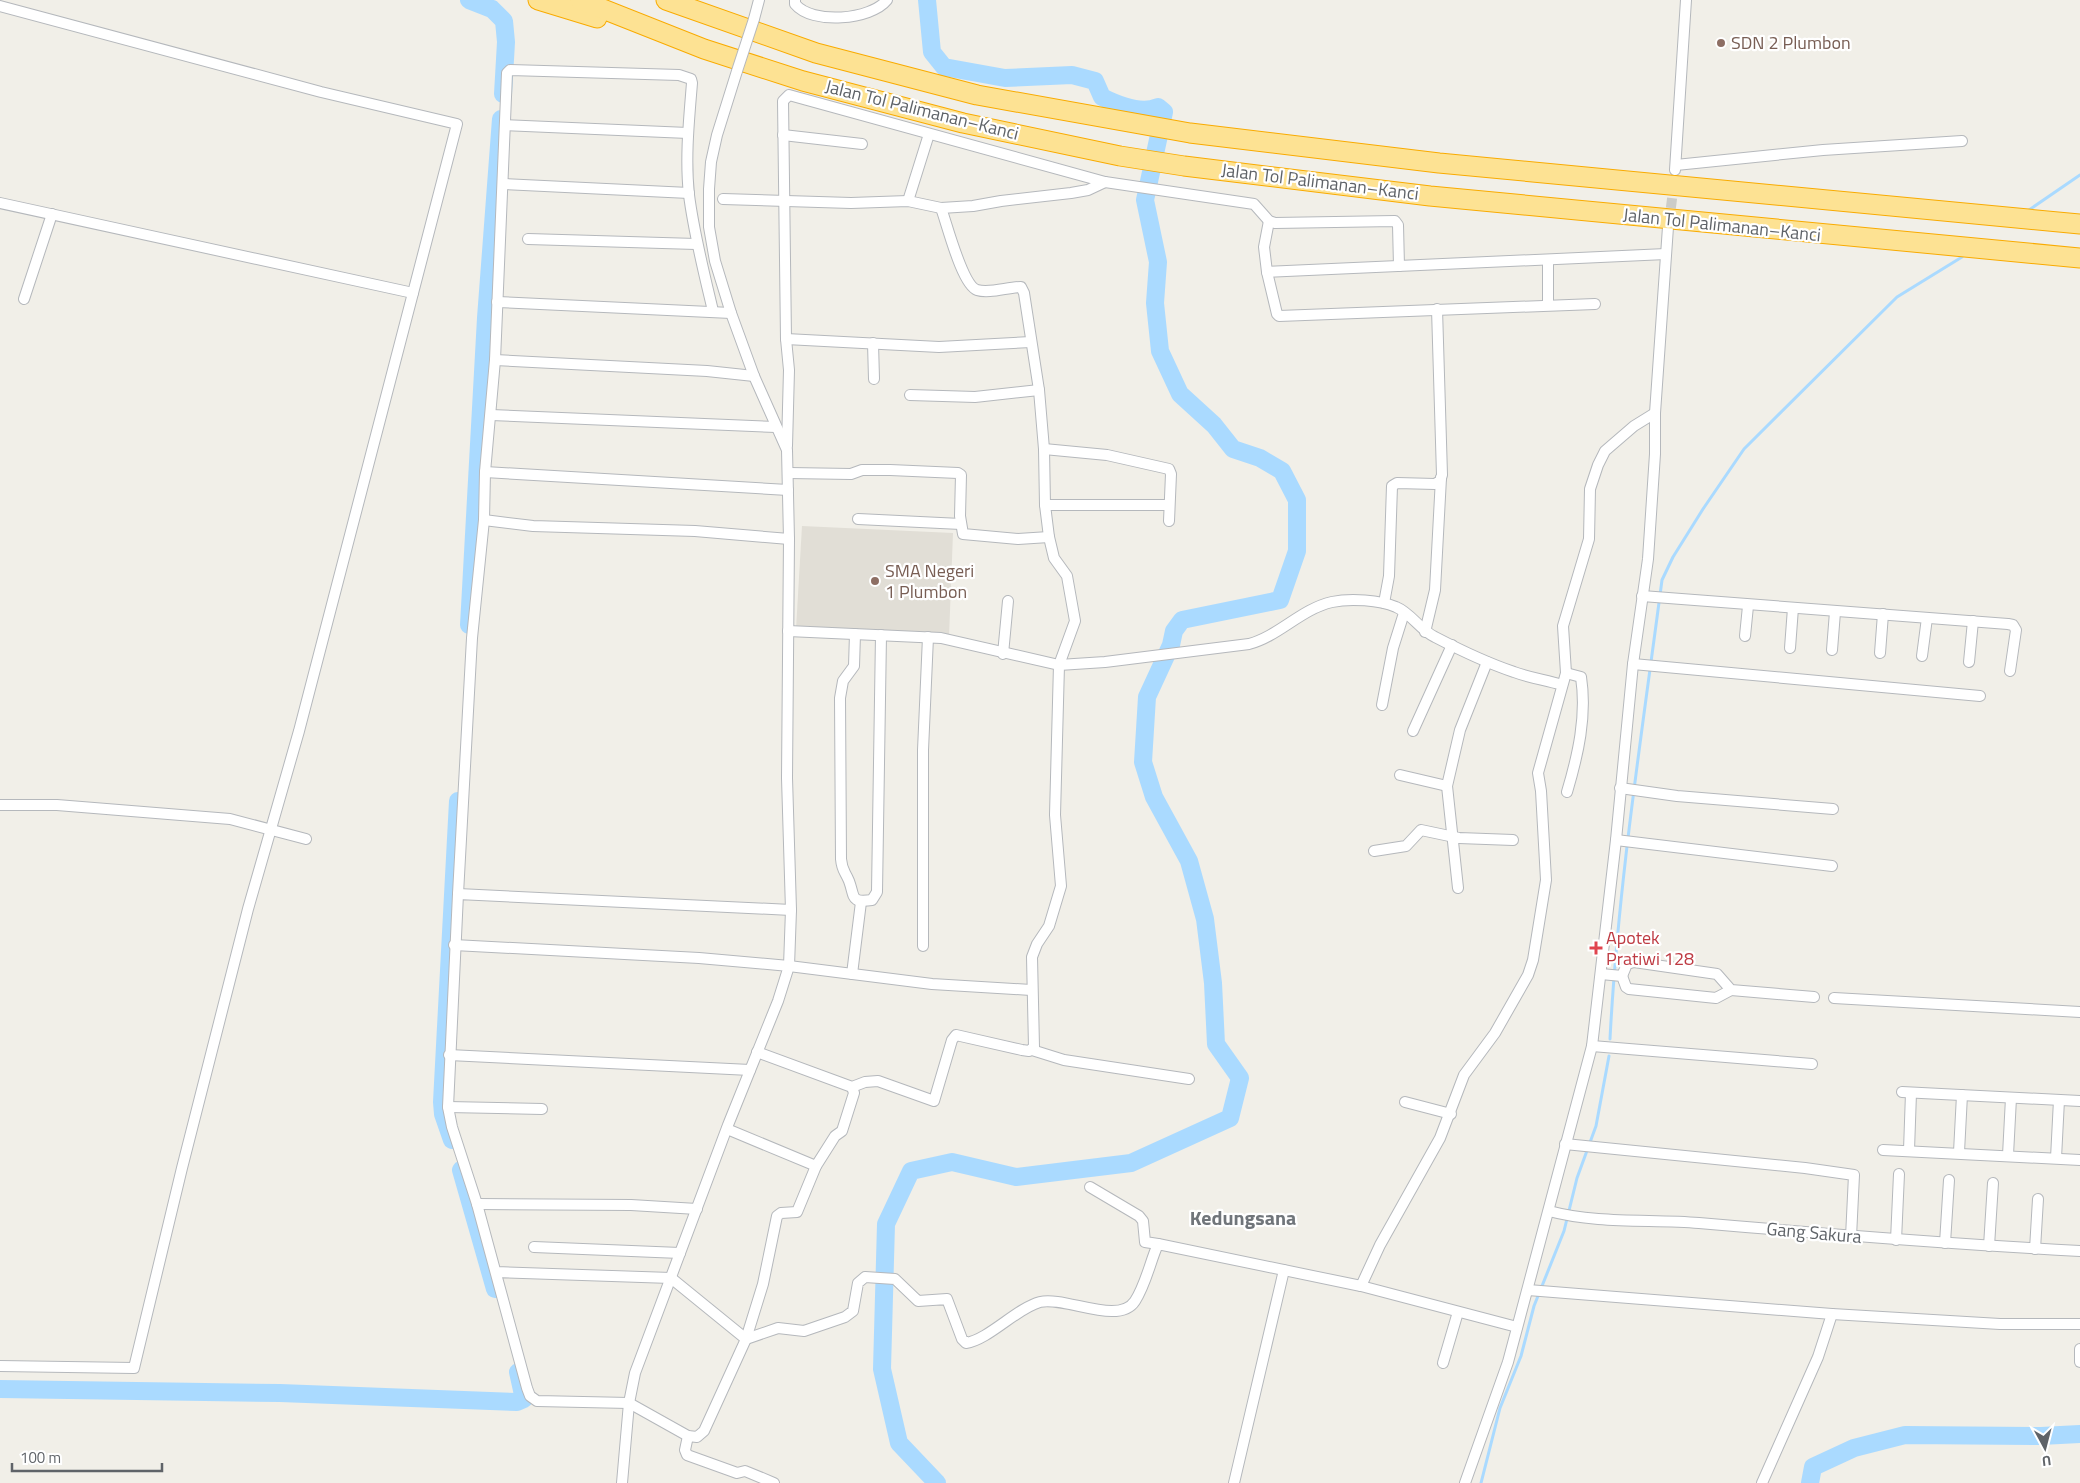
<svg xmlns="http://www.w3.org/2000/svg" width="2080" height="1483" viewBox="0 0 2080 1483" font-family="'Titillium Web',sans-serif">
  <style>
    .education { fill: #e1ded6 }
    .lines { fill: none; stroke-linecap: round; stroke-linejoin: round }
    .stream { stroke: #aadaff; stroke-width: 3 }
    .river { stroke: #aadaff; stroke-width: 18 }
    .street-tunnel { stroke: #ccccc8; stroke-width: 10; stroke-dasharray: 10 5; stroke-linecap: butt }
    .street-casing { stroke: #b5b8bc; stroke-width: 12 }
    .highway-casing { stroke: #f9ab00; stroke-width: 21 }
    .street { stroke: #fff; stroke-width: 10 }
    .highway { stroke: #fde293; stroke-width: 19 }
    .street-bridge-casing { stroke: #b5b8bc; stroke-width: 12; stroke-linecap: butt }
    .street-bridge { stroke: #fff; stroke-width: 10 }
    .education-dot { fill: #8d6e63; stroke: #fff; stroke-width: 2 }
    .health-dot { fill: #e0444e; stroke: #fff; stroke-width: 2 }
    .labels { text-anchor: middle; stroke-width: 4.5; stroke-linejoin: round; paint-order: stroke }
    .education-label { font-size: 18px; fill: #785e54; stroke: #fff; text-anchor: start }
    .street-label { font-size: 18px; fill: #5f6368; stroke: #fff }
    .health-label { font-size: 18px; fill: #be3a42; stroke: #fff; text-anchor: start }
    .quarter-label { font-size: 20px; font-weight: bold; fill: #70757a; stroke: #fff }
  </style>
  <rect width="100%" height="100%" fill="#f1efe8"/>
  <!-- education -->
  <path class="education" d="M802 526 953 533 949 637 796 629Z"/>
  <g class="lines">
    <!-- stream -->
    <g class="stream">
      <path d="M2029 210 2080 175"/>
      <path d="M1610 1039C1618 885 1642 733 1662 580L1673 557 1703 509 1744 449 1897 297 1962 257"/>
      <path d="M1481 1483 1500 1408 1521 1356 1534 1306 1564 1231 1577 1178 1596 1126 1609 1056"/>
    </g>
    <!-- river -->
    <g class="river">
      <path d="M469 0 492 9 504 21 506 42 503 94"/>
      <path d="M927 0 932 52 944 67 1005 78 1072 75 1095 81 1102 97C1118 105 1142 114 1158 107L1164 112 1145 200 1158 262 1155 303 1160 351 1180 394 1214 425 1233 449 1260 458 1282 471 1297 500V551L1280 600 1182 620 1174 631 1171 645 1147 697 1143 762 1154 797 1189 861 1205 919 1213 983 1216 1044 1240 1078 1230 1118 1131 1163 1016 1177 952 1162 911 1171 886 1224 882 1369 899 1443 937 1483"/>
      <path d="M469 625 486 318 501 119"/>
      <path d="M452 1140 443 1114 442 1102 458 801"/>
      <path d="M461 1170 495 1289"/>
      <path d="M0 1389 280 1393 517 1402 524 1399 518 1372"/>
      <path d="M1810 1483 1813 1467 1854 1448 1905 1435 2041 1436 2080 1434"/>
    </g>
    <!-- street-tunnel -->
    <path class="street-tunnel" d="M1669 223 1674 183"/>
    <!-- street casing -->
    <g class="street-casing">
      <g id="street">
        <path d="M795 0V4C812 25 871 20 887 0"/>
        <path d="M0 6 321 92 457 124 299 731 248 909 182 1168 134 1368 0 1366"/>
        <path d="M754 19 759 0"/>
        <path d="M505 125 688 133"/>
        <path d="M783 135 862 144"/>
        <path d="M1676 165 1823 150 1962 141"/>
        <path d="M1675 170 1686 0"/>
        <path d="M503 184 689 193"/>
        <path d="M723 199 851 203 908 201 941 208 973 206 1001 201 1071 193 1088 190 1105 182"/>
        <path d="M908 201 929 134"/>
        <path d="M0 203 413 293"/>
        <path d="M1269 221 1264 247 1267 272 1666 254"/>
        <path d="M528 239 696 244"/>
        <path d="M1548 260V305"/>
        <path d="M1267 272 1277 314 1279 316 1595 304"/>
        <path d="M24 299 52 214"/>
        <path d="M497 302 731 313"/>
        <path d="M786 339 939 347 1031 342"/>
        <path d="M873 343 874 379"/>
        <path d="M495 360 707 371 754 376"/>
        <path d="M910 395 975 397 1039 390"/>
        <path d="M491 415 776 427"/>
        <path d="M787 446 789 370 786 339 783 101 789 95 1105 182 1254 204 1269 221 1275 223 1395 221 1398 225 1399 266"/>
        <path d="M1044 449 1107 455 1169 469 1171 474 1169 521"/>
        <path d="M485 472 788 490"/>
        <path d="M789 473 851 474 862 470H890L958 473 961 475 960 516 963 534 1018 539 1049 537"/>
        <path d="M1045 505H1169"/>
        <path d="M858 519 961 524"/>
        <path d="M484 520 533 526 695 531 789 539"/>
        <path d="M1642 596 2008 624 2013 625 2016 630 2010 671"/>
        <path d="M1384 603 1389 576 1392 486 1397 483 1435 484 1440 481 1442 475 1437 309"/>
        <path d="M788 631 941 638 1059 665 1075 621 1067 576 1054 558 1049 537 1045 505 1044 449 1039 390 1024 293 1021 287C1008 287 989 294 977 290 962 285 947 224 941 208"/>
        <path d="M1425 632 1435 590 1441 478"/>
        <path d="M855 634 854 666 843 681 840 698 841 859C842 871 845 871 849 881 855 897 850 903 872 900L877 892 881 635"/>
        <path d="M1745 636 1748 606"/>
        <path d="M1790 648 1793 608"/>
        <path d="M1832 650 1835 612"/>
        <path d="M1880 653 1883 614"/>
        <path d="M1003 654 1008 601"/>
        <path d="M1922 656 1927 618"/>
        <path d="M1969 662 1973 621"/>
        <path d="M1633 664 1980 696"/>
        <path d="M1566 673 1581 677C1587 716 1578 755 1567 792"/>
        <path d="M1382 705 1393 648 1404 613"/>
        <path d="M1413 731 1452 645"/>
        <path d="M1400 775 1447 786"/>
        <path d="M1620 788 1677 796 1833 809"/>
        <path d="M0 805H57L230 819 306 839"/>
        <path d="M1616 840 1832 866"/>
        <path d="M1374 851 1406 846 1421 830 1459 838 1513 840"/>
        <path d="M1458 888 1447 786 1460 730 1487 662"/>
        <path d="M458 894 472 638 484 520 485 472 495 360 507 73 510 70 679 75 691 79 692 83C689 120 685 158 689 195 694 234 704 273 713 311"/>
        <path d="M454 945 699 958 789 966 932 984 1031 990"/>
        <path d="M923 946V750L928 637"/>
        <path d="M852 974 861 902"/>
        <path d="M1601 974 1622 976 1626 987 1629 989 1716 998 1731 990"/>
        <path d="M1622 976 1627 964 1634 962 1717 974 1731 990 1814 997"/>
        <path d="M1834 998 2080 1012"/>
        <path d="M1592 1046 1812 1064"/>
        <path d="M1032 1050 1064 1060 1189 1079"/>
        <path d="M757 1052 852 1087 865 1082 878 1081 934 1101 952 1040 956 1035 1022 1050 1029 1051 1034 1047 1032 957 1037 944 1049 926 1061 886 1055 815 1059 665 1105 662 1249 644C1279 636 1301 609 1332 602 1350 598 1380 600 1396 607 1411 613 1420 630 1435 637 1460 650 1487 663 1514 672 1530 678 1546 680 1562 685"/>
        <path d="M449 1055 750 1070"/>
        <path d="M852 1087 854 1093 842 1131 835 1136 816 1166 797 1212 781 1213 777 1216 763 1284 746 1339 778 1328 804 1331 845 1317 853 1311 858 1283 865 1277 895 1279 918 1301 947 1299 962 1339 966 1343C988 1340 1017 1308 1040 1302 1065 1296 1119 1326 1135 1301 1146 1284 1150 1262 1158 1244L1361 1286 1517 1327"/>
        <path d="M1902 1092 2080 1101"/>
        <path d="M1405 1102 1451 1114"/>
        <path d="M448 1107 542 1109"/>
        <path d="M727 1129 816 1166"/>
        <path d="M1565 1144 1805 1168 1854 1175 1851 1237"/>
        <path d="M1883 1150 2080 1160"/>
        <path d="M1909 1150 1911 1093"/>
        <path d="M1959 1152 1962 1095"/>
        <path d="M2008 1155 2011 1098"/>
        <path d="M2056 1158 2059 1100"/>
        <path d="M1090 1187 1139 1216 1143 1221 1145 1242 1158 1244"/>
        <path d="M477 1204 631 1205 697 1209"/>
        <path d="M1549 1211C1597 1224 1650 1219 1699 1223 1826 1234 1953 1244 2080 1251"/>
        <path d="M1896 1240 1899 1174"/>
        <path d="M1945 1243 1949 1180"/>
        <path d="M1989 1246 1993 1183"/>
        <path d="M534 1247 680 1253"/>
        <path d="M2035 1249 2038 1199"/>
        <path d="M496 1272 671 1278 746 1339 704 1431 697 1437 688 1436 629 1403 537 1401 530 1396 527 1388 477 1204 452 1127 448 1107 458 894 791 910"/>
        <path d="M1361 1286 1380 1245 1440 1138 1464 1075 1495 1033 1528 975 1533 960 1546 880 1541 791 1538 773 1566 673 1563 626 1589 539 1590 489 1598 465 1605 451 1634 426 1655 413"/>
        <path d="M1528 1290 1832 1314 2000 1324H2080"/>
        <path d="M2080 1349V1362"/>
        <path d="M1443 1363 1458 1312"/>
        <path d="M688 1436 685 1450 687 1455 737 1473 745 1471 774 1483"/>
        <path d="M622 1483 629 1403 635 1373 728 1125 778 1001 789 966 791 910 787 778 789 539 787 450 754 376 731 313 715 261 709 227V189L711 162 717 135 737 71"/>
        <path d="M1234 1483 1284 1270"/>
        <path d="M1465 1483 1508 1362 1592 1046 1616 840 1633 664 1648 559 1655 454V413L1668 227"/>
        <path d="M1762 1483 1818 1357 1832 1314"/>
      </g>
    </g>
    <!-- highway casing -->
    <g class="highway-casing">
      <g id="highway">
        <path d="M538 0 597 18"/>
        <path d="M580 0 704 49 803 81 963 123 1120 156 1184 166 1430 196 2080 258"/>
        <path d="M666 0 816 53 977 95 1190 133 1439 163 2080 224"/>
      </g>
    </g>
    <!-- street -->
    <use href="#street" class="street"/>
    <!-- highway -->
    <use href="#highway" class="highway"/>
    <!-- street-bridge casing -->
    <g class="street-bridge-casing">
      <path id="street-bridge" d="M737 71 754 19"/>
    </g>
    <!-- street-bridge -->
    <use href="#street-bridge" class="street-bridge"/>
  </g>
  <!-- markers -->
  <g class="education-dot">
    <circle cx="1721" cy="43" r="5"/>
    <circle cx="875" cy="581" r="5"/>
  </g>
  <path class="health-dot" d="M1593.5 940.5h5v5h5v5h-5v5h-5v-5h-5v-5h5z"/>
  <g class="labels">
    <!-- education labels -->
    <g class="education-label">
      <text x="1731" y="49">SDN 2 Plumbon</text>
      <text x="885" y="577">SMA Negeri<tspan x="885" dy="21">1 Plumbon</tspan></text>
    </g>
    <!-- street labels -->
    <g class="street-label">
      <text transform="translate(922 110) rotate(14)" y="6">Jalan Tol Palimanan–Kanci</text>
      <text transform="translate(1320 182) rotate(7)" y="6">Jalan Tol Palimanan–Kanci</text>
      <text transform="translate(1722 225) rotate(6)" y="6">Jalan Tol Palimanan–Kanci</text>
      <text transform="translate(1814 1233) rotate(5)" y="6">Gang Sakura</text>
    </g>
    <!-- health labels -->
    <g class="health-label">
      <text x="1606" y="944">Apotek<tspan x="1606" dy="21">Pratiwi 128</tspan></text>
    </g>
    <!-- quarter labels -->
    <g class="quarter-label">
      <text x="1243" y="1225">Kedungsana</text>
    </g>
  </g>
  <!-- north arrow -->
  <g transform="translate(2045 1448) rotate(173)" stroke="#ffffff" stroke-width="4" paint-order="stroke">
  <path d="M0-4L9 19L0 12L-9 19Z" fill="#5f6368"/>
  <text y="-8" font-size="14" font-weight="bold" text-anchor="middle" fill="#5f6368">U</text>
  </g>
  <!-- scale -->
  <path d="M12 1463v8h150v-8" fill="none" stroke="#5f6368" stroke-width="2.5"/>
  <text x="20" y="1463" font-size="15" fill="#5f6368" stroke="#ffffff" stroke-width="4" paint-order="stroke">100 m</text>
</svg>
